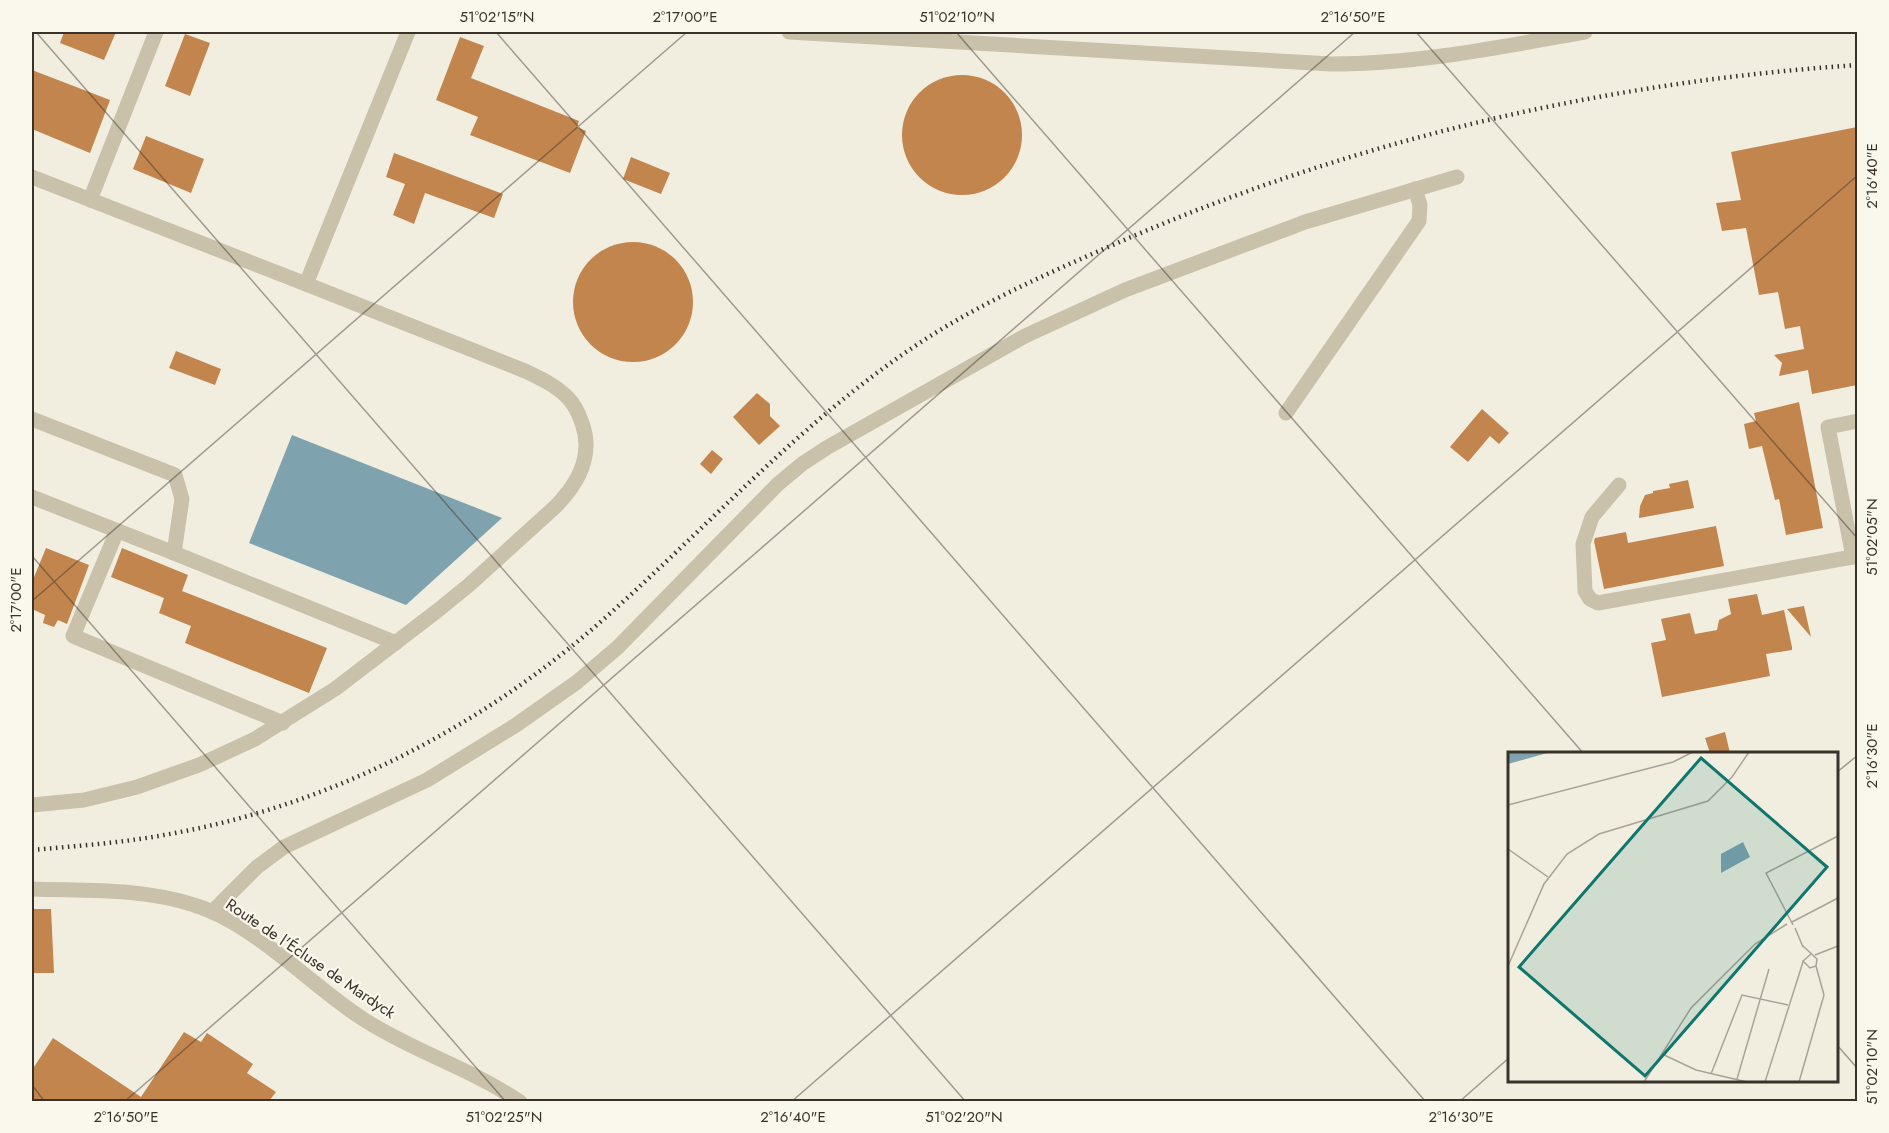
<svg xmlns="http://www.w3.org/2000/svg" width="1889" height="1133" viewBox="0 0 1889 1133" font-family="Jost,sans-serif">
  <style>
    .water { fill: #7fa2af }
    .building { fill: #c2854e }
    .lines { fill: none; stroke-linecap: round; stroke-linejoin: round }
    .minor { stroke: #cac1ab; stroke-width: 15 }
    .rail { stroke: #39322a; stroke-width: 4.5; stroke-dasharray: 1.5 4.5; stroke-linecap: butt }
    .ticks { fill: none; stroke: #39322a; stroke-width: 1.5; stroke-opacity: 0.45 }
    .labels { text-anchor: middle; stroke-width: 4.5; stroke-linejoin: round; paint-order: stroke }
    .street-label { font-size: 16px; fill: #39322a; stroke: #faf7ec }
    .inset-road { fill: none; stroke: #a8a397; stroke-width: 1.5 }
    .view { fill: #0f766e; fill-opacity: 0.15; stroke: #0f766e; stroke-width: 3 }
    .inset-edge { fill: none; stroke: #39322a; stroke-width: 3 }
    .neatline { fill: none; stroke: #39322a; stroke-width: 2 }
    .ticks-label { font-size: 15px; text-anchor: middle; fill: #39322a }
  </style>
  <rect width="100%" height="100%" fill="#f2eedf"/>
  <!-- water -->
  <path class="water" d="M292 435 502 518 406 605 249 543Z"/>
  <!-- building -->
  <g class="building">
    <path d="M64 32H116L104 60 60 43Z"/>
    <path d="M185 34 210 43 190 96 165 86Z"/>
    <path d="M460 37 484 46 471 78 579 121 577 127 586 131 570 173 470 135 478 117 436 100Z"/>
    <path d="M32 70 110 100 90 153 32 129Z"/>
    <circle cx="962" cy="135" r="60"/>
    <path d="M1857 127V385L1812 394 1808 370 1779 376 1782 363 1774 355 1804 349 1800 326 1785 329 1778 292 1759 295 1746 228 1722 231 1716 203 1741 200 1731 152Z"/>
    <path d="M146 136 204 159 191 193 133 169Z"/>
    <path d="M394 153 503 194 494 218 425 193 414 224 393 215 405 184 386 177Z"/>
    <path d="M631 157 670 173 661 194 623 179Z"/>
    <circle cx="633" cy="302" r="60"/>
    <path d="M176 351 221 369 215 385 169 368Z"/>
    <path d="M757 393 770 404V416L780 426 759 445 733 417Z"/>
    <path d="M1799 402 1823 528 1786 535 1779 499 1775 500 1762 446 1749 449 1744 424 1756 421 1754 413Z"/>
    <path d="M1482 409 1509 433 1499 444 1490 436 1468 462 1450 447Z"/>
    <path d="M712 450 723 459 711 474 700 464Z"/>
    <path d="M1688 480 1694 508 1639 518 1640 506 1645 495 1653 493V491L1670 488 1669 484Z"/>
    <path d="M1716 526 1724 566 1604 589 1594 541 1595 538 1626 532 1628 543Z"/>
    <path d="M46 548 89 565 67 624 58 620 54 627 43 623 45 615 32 609V582Z"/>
    <path d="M122 548 188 575 182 591 327 648 309 693 185 643 191 626 159 613 164 598 111 577Z"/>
    <path d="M1757 594 1762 615 1784 610 1792 647V650L1766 654 1770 676 1662 697 1651 643 1666 640 1661 619 1690 613 1695 634 1717 630 1719 620 1731 614 1728 599Z"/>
    <path d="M1804 606 1811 637 1787 609Z"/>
    <path d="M1725 732 1730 753H1710L1705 738Z"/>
    <path d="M32 909H51L54 973H32Z"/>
    <path d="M184 1032 201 1042 207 1033 253 1064 247 1073 276 1092 269 1101H32V1070L53 1038 141 1097Z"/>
  </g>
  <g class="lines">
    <!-- minor -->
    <g class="minor">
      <path d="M789 32 1331 64C1417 64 1501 47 1585 32"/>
      <path d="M32 177 306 284 408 32"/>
      <path d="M90 200 156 32"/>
      <path d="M1286 413 1419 221 1420 205 1415 189"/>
      <path d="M32 419 175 475 182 499 174 553 396 643"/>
      <path d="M1619 485 1592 517 1583 544 1585 591 1590 599 1598 603 1858 556"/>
      <path d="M32 497 174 553"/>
      <path d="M117 531 73 636 283 723"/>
      <path d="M1853 557 1828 427 1858 421"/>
      <path d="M32 805 84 800 137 787 199 765 255 739 335 689 437 611 469 585 555 507C578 484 594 456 582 423 579 414 575 405 568 398 557 386 540 378 525 371L306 284"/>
      <path d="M32 889C85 891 143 888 194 905 254 923 310 985 363 1019 412 1051 470 1068 520 1102"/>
      <path d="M212 912 257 867 284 847 427 780 516 725 577 682 617 648 778 484 802 464 828 447 1025 336 1125 290 1305 222 1457 177"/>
    </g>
    <!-- rail -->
    <path class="rail" d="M32 850C76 846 120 843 164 835 332 806 489 724 615 609 714 520 804 420 915 346 978 304 1046 274 1115 244 1350 141 1601 82 1858 65"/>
  </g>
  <!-- ticks -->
  <path class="ticks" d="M36 32 966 1102M496 32 1426 1102M956 32 1584 754M1416 32 1858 539M32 556 506 1102M32 601 687 32M1836 773 1858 755M1836 1044 1858 1069M32 1085 45 1102M124 1102 1355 32M791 1102 1858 175M1459 1102 1510 1057"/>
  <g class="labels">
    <!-- street labels -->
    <g class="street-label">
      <text transform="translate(311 958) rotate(34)" y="6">Route de l'Écluse de Mardyck</text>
    </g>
  </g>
  <!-- overview -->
  <g transform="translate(1508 752)">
    <rect width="330" height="330" fill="#f2eedf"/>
    <path d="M0 0H43L0 12ZM235 90 242 105 213 121V102Z" fill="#7fa2af"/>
    <path class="inset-road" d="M0 53 165 10 185 0M0 97 40 125M284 170 330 146M285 173 258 121 330 84M287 176 295 195M294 193 309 207 308 214 302 216 295 209 303 202M307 203 330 194M0 214 36 132 59 102 91 82 200 49 224 25 241 0M154 302 188 318 239 330M203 322 234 243 280 253M229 327 261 217M136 330 183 256 247 192 279 172M257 330 295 210M291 330 316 243 308 214"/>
    <path class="view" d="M193 6 319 115 137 324 11 215Z"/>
    <rect width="330" height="330" class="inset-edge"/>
  </g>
  <!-- border -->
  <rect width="1889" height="1133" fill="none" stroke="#faf7ec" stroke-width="66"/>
  <rect x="33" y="33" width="1823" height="1067" class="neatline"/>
  <g class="ticks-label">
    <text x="497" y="22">51°02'15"N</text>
    <text x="685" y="22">2°17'00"E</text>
    <text x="957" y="22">51°02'10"N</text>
    <text x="1353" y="22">2°16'50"E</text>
    <text transform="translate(1872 176) rotate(-90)" y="5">2°16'40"E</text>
    <text transform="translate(1872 537) rotate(-90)" y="5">51°02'05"N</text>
    <text transform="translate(16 600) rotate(-90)" y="5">2°17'00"E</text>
    <text transform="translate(1872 756) rotate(-90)" y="5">2°16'30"E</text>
    <text transform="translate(1872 1067) rotate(-90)" y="5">51°02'10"N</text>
    <text x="126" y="1122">2°16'50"E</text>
    <text x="504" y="1122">51°02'25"N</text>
    <text x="793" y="1122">2°16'40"E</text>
    <text x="964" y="1122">51°02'20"N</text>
    <text x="1461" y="1122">2°16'30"E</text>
  </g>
</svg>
